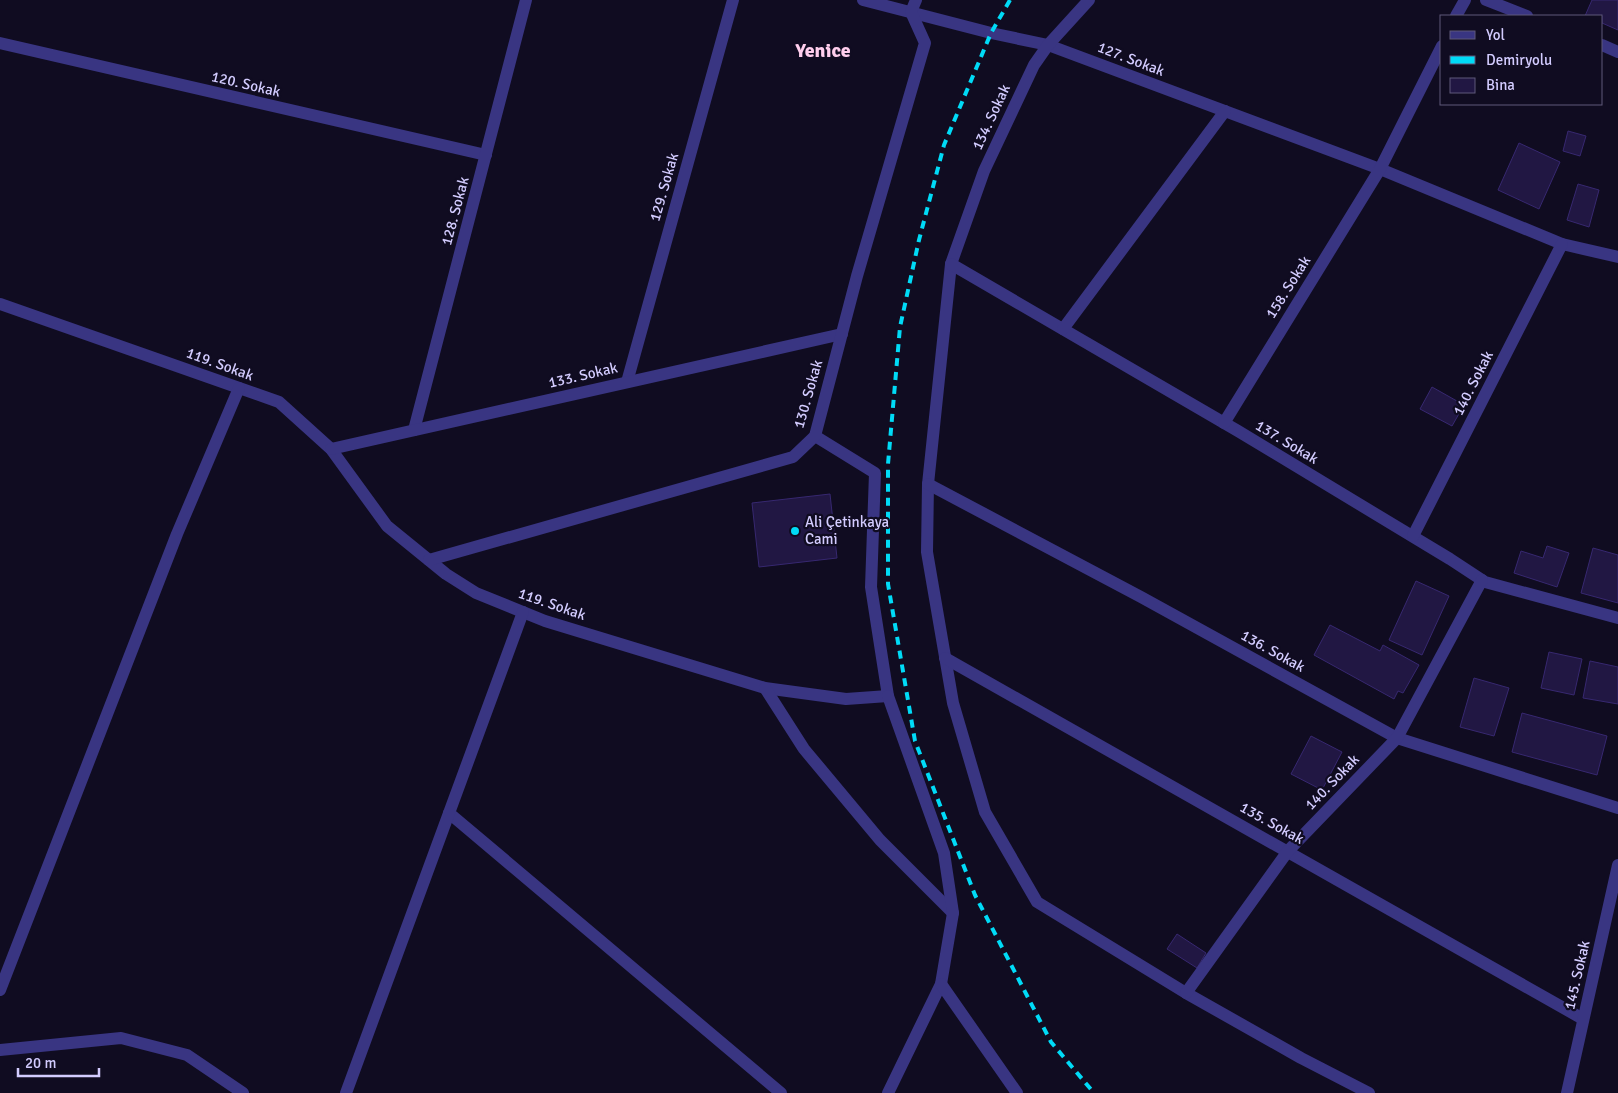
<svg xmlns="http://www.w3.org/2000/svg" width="1618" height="1093" viewBox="0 0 1618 1093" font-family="Signika,sans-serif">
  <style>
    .building { fill: #211743; stroke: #372870 }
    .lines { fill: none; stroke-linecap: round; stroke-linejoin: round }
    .minor { stroke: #393582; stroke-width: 12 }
    .rail { stroke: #00dbf7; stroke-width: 4; stroke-dasharray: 8 6; stroke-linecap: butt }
    .poi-dot { fill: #00dbf7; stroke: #100c21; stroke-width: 2 }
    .labels { text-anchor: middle; stroke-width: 4.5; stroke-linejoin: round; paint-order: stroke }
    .street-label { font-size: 15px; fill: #d3ccff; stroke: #100c21 }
    .poi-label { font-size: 15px; fill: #d3ccff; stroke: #100c21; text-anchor: start }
    .district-label { font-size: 20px; font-weight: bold; fill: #ffceed; stroke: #100c21 }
  </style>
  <rect width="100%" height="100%" fill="#100c21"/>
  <!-- building -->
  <g class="building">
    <path d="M1592 0H1618V30L1602 23V16H1585Z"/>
    <path d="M1568 131 1586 136 1580 156 1563 151Z"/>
    <path d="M1519 143 1560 162 1539 209 1498 190Z"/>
    <path d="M1578 184 1599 190 1589 227 1567 220Z"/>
    <path d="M1432 387 1464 405 1452 426 1420 409Z"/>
    <path d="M830 494 837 558 759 567 752 503Z"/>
    <path d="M1547 546 1569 553 1557 587 1514 573 1521 551 1543 558Z"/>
    <path d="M1593 548 1618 555V603L1581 593Z"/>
    <path d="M1416 581 1449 596 1422 655 1389 640Z"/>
    <path d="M1330 625 1380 651 1383 645 1419 665 1403 693 1398 691 1394 699 1314 655Z"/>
    <path d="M1549 652 1582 659 1574 695 1541 688Z"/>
    <path d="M1590 661 1618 667V704L1583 698Z"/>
    <path d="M1474 678 1509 688 1494 736 1460 727Z"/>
    <path d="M1522 713 1607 736 1597 775 1512 752Z"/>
    <path d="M1311 736 1342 752 1322 790 1291 774Z"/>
    <path d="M1177 934 1206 953 1197 968 1167 949Z"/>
  </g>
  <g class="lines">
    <!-- minor -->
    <g class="minor">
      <path d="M863 0 991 33 1048 45 1380 169 1562 244 1618 257"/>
      <path d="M1089 0 1048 45 1034 65 984 171 951 264 928 484 927 552 953 703 985 812 1037 902 1186 993 1301 1058 1369 1093"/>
      <path d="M1486 0 1527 16"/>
      <path d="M1456 16 1465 0"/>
      <path d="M0 43 486 155"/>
      <path d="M1602 45 1618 52"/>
      <path d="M951 264 1238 431 1450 559 1485 582 1618 618"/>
      <path d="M0 304 279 402 331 449 387 526 446 574 476 593 545 621 765 688 846 699 888 696 871 587 875 473 815 436"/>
      <path d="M1063 329 1225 111"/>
      <path d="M627 382 733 0"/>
      <path d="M1224 423 1380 169 1442 46"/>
      <path d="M414 430 526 0"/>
      <path d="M331 449 842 334"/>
      <path d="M928 484 1141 597 1397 738 1618 808"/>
      <path d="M1413 536 1562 244"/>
      <path d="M429 560 793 457 815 436 857 276 925 43 911 12 916 0"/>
      <path d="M945 658 1583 1019"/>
      <path d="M765 688 804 749 880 840 953 913"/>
      <path d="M888 696 944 853 953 913 941 984 888 1093"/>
      <path d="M449 813 781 1093"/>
      <path d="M941 984 1017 1093"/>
      <path d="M0 990 177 534 239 388"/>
      <path d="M1186 993 1288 851 1397 738 1482 580"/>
      <path d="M0 1050 121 1038 187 1055 243 1093"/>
      <path d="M346 1093 523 612"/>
      <path d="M1567 1093 1618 865"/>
    </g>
    <!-- rail -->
    <path class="rail" d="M1010 0 991 33 944 145 919 240 900 327 888 464V584L915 741 975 895 1051 1042 1094 1093"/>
  </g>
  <!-- markers -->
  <circle class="poi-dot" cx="795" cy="531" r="5"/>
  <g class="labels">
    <!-- street labels -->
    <g class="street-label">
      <text transform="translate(1131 59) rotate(21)" y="5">127. Sokak</text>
      <text transform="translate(246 84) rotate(13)" y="5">120. Sokak</text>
      <text transform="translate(991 117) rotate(-65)" y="5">134. Sokak</text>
      <text transform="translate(664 187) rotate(-74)" y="5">129. Sokak</text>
      <text transform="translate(455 211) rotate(-75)" y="5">128. Sokak</text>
      <text transform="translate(1288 287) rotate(-58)" y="5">158. Sokak</text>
      <text transform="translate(220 364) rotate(20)" y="5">119. Sokak</text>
      <text transform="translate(583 375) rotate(-13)" y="5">133. Sokak</text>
      <text transform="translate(1473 383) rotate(-63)" y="5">140. Sokak</text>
      <text transform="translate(808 394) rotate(-74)" y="5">130. Sokak</text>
      <text transform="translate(1287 442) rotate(31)" y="5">137. Sokak</text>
      <text transform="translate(552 604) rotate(19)" y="5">119. Sokak</text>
      <text transform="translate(1273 651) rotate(29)" y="5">136. Sokak</text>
      <text transform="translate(1332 782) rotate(-46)" y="5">140. Sokak</text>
      <text transform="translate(1272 823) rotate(29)" y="5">135. Sokak</text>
      <text transform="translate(1577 975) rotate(-77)" y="5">145. Sokak</text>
    </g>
    <!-- poi labels -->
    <g class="poi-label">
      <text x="805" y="527">Ali Çetinkaya<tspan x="805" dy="17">Cami</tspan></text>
    </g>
    <!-- district labels -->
    <g class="district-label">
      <text x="823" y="57">Yenice</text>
    </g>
  </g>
  <!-- legend -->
  <rect x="1440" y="15" width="162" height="90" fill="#100c21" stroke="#5e597a"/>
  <rect x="1450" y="31" width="25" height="8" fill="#393582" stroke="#5e597a"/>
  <text x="1486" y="40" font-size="15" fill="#d3ccff">Yol</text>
  <rect x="1450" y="56" width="25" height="8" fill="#00dbf7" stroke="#5e597a"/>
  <text x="1486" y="65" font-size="15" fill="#d3ccff">Demiryolu</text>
  <rect x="1450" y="78" width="25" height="15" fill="#211743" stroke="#5e597a"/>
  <text x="1486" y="90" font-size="15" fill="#d3ccff">Bina</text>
  <!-- scale -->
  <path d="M18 1068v8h81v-8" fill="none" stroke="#d3ccff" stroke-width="2.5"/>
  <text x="25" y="1068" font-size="15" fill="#d3ccff" stroke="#100c21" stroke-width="4" paint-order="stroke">20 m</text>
</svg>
